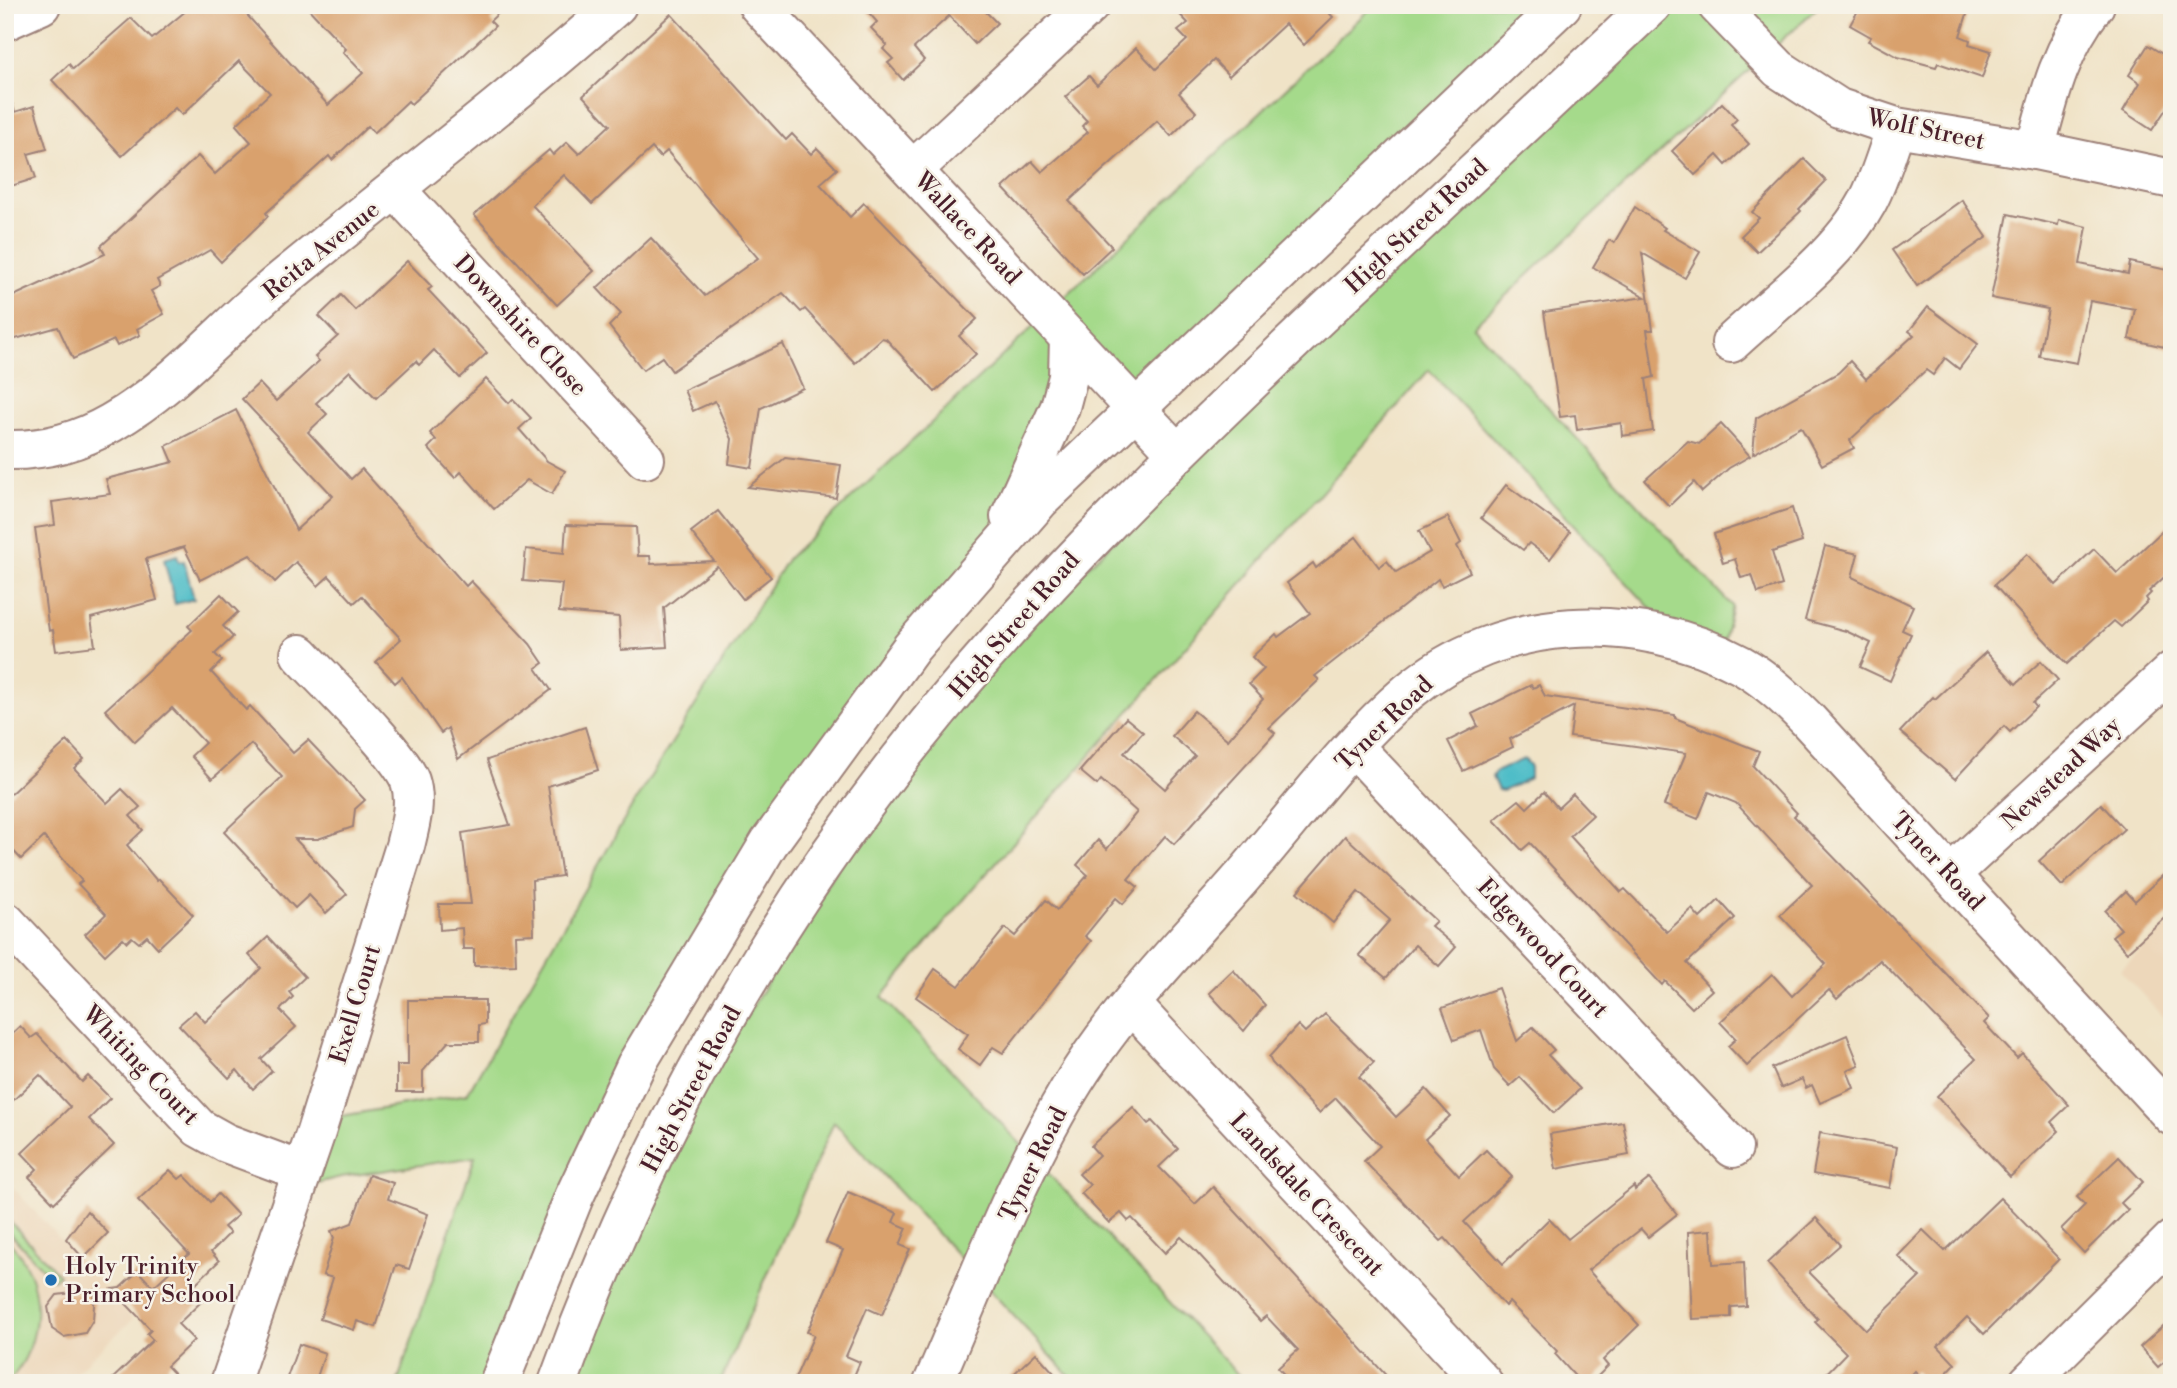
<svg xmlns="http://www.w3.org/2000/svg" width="2177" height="1388" viewBox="0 0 2177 1388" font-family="'Libre Bodoni',serif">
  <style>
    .built { fill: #edd7ba }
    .green { fill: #a5da8b; stroke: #787c5b; stroke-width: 2 }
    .water { fill: #50bdc8; stroke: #4d6e7a; stroke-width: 2 }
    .building { fill: #d9a16d }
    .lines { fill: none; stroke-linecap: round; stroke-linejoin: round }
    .minor-casing { stroke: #9d8179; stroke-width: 42 }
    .major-casing { stroke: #9d8179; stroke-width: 42 }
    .minor { stroke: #fff; stroke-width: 38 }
    .major { stroke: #fff; stroke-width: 38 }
    .poi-dot { fill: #1f6fb2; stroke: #f7f3e8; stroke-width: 2.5 }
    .labels { text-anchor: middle; stroke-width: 5; stroke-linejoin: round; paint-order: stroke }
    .street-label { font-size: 24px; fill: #4a1f2b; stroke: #f7f3e8 }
    .poi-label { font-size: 24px; fill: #4a1f2b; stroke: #f7f3e8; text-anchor: start }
  </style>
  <rect width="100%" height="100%" fill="#f7f3e8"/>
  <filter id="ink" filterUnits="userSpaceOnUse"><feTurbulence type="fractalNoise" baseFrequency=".0143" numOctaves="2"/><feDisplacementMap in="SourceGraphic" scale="14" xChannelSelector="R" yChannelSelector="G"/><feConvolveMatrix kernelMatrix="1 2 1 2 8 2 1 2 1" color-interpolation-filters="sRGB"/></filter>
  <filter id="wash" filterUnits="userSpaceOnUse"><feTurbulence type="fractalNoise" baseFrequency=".00686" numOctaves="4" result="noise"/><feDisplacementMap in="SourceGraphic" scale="28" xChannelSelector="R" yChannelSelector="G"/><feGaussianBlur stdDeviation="1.57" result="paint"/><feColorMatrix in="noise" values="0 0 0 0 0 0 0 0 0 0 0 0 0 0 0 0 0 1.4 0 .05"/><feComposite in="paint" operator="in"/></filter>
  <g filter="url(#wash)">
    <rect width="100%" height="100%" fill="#f0e3c7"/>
    <!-- built -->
    <g class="built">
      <path d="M2172 922V1027L2120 970Z"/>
      <path d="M5 1179 133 1319 64 1383H5Z"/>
    </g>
    <!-- green -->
    <g class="green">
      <path d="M1374 5H1562L1135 408 1070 338 995 548 693 966 499 1383H397L475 1157 341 1177 296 1188 319 1120 467 1094 634 803 788 558Z"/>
      <path d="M1652 5H1820L1473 326 1732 606 1720 655 1679 639 1429 370 972 890 882 997 1246 1383H1076L834 1122 720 1383H558L633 1202 917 737Z"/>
      <path d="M5 1216 59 1275 53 1280 5 1228Z"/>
      <path d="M5 1238C47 1275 46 1344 7 1383Z"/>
    </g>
    <!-- water -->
    <g class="water">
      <path d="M177 555 179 562 184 561 194 599 175 604 164 559Z"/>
      <path d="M1524 759 1530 765V778L1503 791 1498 790 1492 777 1495 772Z"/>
    </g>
    <g id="blocks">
      <!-- building -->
      <g class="building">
        <path d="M193 5H238L328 105 363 73 343 52 346 49 305 5H507L490 21 495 26 411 104 408 101 374 133 368 126 332 160 329 156 266 213 268 216 221 262 210 250 157 280 160 286 151 291 164 314 137 329 140 335 117 346 114 340 73 359 58 327 5 342V300L105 254 101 246 198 156 215 174 251 142 236 125 270 93 239 61 182 115 175 108 122 156 52 80 69 64 73 69 131 18 152 39Z"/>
        <path d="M862 5H979L997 23 975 44 949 16 914 48 924 60 903 80 888 63 893 59 883 49 887 45 871 28 877 22Z"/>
        <path d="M1171 5H1322L1333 17 1304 45 1285 24 1229 76 1214 60 1179 93 1196 112 1171 136 1157 121 1069 201 1112 247 1083 274 1003 188 1032 161 1042 172 1088 132 1082 126 1087 121 1065 97 1089 76 1097 85 1136 48 1156 69 1187 40 1178 31 1188 23Z"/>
        <path d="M1861 5H1970L1960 36 1970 40 1969 44 1991 51 1982 78 1938 63 1936 67 1898 57 1868 41 1871 37 1850 25Z"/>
        <path d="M671 14 786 140 792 134 811 154 817 148 837 169 820 184 850 217 864 203 977 319 959 336 976 354 935 392 886 339 882 338 855 363 805 309 801 312 783 293 672 371 662 357 643 370 609 326 621 314 597 288 651 238 705 296 758 258 667 151 660 157 652 148 592 204 564 175 532 205 594 271 557 305 474 215 549 150 553 155 567 142 579 154 610 125 583 96Z"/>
        <path d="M2148 45 2172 60V100L2152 130 2123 111 2140 83 2129 75Z"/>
        <path d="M10 97 15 112 34 106 47 149 28 154 36 178 5 188V98Z"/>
        <path d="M1722 103 1737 119 1731 125 1749 144 1726 165 1717 155 1695 175 1672 151Z"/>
        <path d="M1804 159 1826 181 1799 209 1801 211 1757 252 1741 236 1759 218 1752 212Z"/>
        <path d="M1962 200 1987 237 1917 286 1892 250Z"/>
        <path d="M1635 207 1665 228 1663 230 1700 252 1685 278 1642 253 1653 330H1647L1654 377 1646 379 1653 431 1622 436 1621 423 1577 430 1575 415 1560 417 1544 312 1645 297 1593 267 1609 240 1614 243Z"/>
        <path d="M2008 214 2058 225 2059 220 2087 227 2080 264 2128 274 2130 262 2172 271 2169 348 2129 339 2135 309 2090 301 2077 363 2039 356 2048 309 1991 298Z"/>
        <path d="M407 261 432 287 428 290 487 353 460 378 434 350 419 365 416 361 376 398 350 371 316 403 327 414 308 432 351 479 362 469 466 586 471 581 530 644 543 663 536 668 551 690 458 759 448 728 441 733 402 677 395 683 376 662 401 639 362 596 354 603 329 576 318 586 296 562 275 582 250 555 200 580 184 547 146 559 157 600 91 618 95 646 56 651 53 630 49 631 35 528 55 525 52 502 110 494 106 479 173 462 166 446 236 410 296 530 333 496 242 399 259 383 276 401 319 361 315 357 338 336 319 316 341 295 355 310Z"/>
        <path d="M1928 307 1978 344 1959 369 1945 358 1933 375 1926 370 1850 440 1854 448 1822 465 1801 427 1753 454 1756 418 1838 373 1850 361 1866 379 1914 335 1909 331Z"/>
        <path d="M783 344 803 388 761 408 752 468 729 464 732 439 715 401 693 411 684 390Z"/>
        <path d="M486 379 509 403 513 399 531 418 519 429 547 461 565 471 552 494 527 480 494 509 461 472 455 478 428 448 436 440 430 433Z"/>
        <path d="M1721 424 1750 456 1729 468 1702 492 1694 482 1669 506 1645 480 1688 441 1699 444Z"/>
        <path d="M785 458 841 465 836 498 748 487Z"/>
        <path d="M1506 485 1570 532 1550 559 1529 543 1523 550 1481 518Z"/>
        <path d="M1792 508 1802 542 1772 552 1782 585 1758 593 1752 575 1741 578 1735 559 1723 563 1714 534Z"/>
        <path d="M718 511 771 577 743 599 717 566 664 608 667 647 621 650 619 617 559 612 562 584 523 581 526 549 564 553 566 525 636 527 638 556H650L651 564 714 561 691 532Z"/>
        <path d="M1448 517 1461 543 1457 546 1470 572 1442 586 1438 579 1315 676 1319 680 1269 728 1275 733 1258 752 1174 844 1165 836 1128 879 1138 887 1123 904 1116 898 1085 936 1091 941 1003 1053 993 1047 980 1065 958 1049 968 1034 916 997 935 969 959 986 1005 928 1015 936 1046 900 1057 910 1088 875 1077 865 1098 840 1107 849 1137 812 1101 780 1097 785 1080 771 1126 718 1143 732 1124 753 1165 789 1195 756 1172 736 1194 711 1228 740 1263 699 1249 684 1264 669 1252 657 1276 634 1278 637 1310 613 1287 583 1313 563 1316 568 1356 537 1379 567 1387 561 1396 572 1430 552 1419 531Z"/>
        <path d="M2172 522V570L2149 591 2151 593 2146 598 2148 601 2121 627 2114 621 2067 664 1994 585 2027 554 2056 585 2094 549 2117 573Z"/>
        <path d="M1825 546 1858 554 1852 577 1913 606 1902 630 1911 634 1890 681 1860 667 1871 643 1846 631 1805 620Z"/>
        <path d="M221 594 238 612 223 626 233 637 215 654 222 661 211 672 246 710 250 706 293 753 308 740 365 800 355 809 353 827 318 839H295L347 894 326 913 309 895 295 908 224 832 282 777 251 744 212 779 191 756 205 743 172 708 135 742 105 710 192 630 188 626Z"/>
        <path d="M1986 652 2016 684 2041 661 2058 680 2033 703 2036 707 2010 732 2004 726 1955 779 1900 732 1933 697 1935 699Z"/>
        <path d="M1531 685 1533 688 1539 685 1545 696 1675 715V718L1759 751 1753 766 1797 813 1794 816 1989 1018 1984 1023 2017 1058 2022 1053 2069 1105 2051 1122 2059 1131 2010 1177 1937 1096 1976 1059 1880 960 1837 999 1829 990 1747 1066 1728 1046 1736 1039 1720 1022 1772 974 1792 996 1826 964 1780 915 1812 885 1736 803 1709 792 1698 819 1664 805 1686 753 1570 737 1574 706 1510 739 1513 747 1463 771 1448 741 1478 726 1472 714Z"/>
        <path d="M585 727 598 770 548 786 562 876 532 880 534 934 515 935 516 965 474 966V949H463L462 928 440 930 439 904H471L462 833 510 825 487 760Z"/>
        <path d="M67 741 84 759 74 768 107 803 122 789 140 807 130 816 143 830 127 845 157 881 159 879 193 915 158 948 147 936 139 943 132 937 127 942 123 938 105 955 85 934 106 914 78 884 82 881 44 837 21 859 5 842V799Z"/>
        <path d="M1544 792 1558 808 1573 794 1593 815 1570 836 1621 892 1625 889 1667 932 1692 909 1700 918 1719 900 1735 918 1687 963 1712 990 1692 1008 1665 981 1662 985 1530 843 1522 850 1494 820 1519 800 1527 808Z"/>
        <path d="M2101 804 2124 829 2062 886 2039 861Z"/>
        <path d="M1345 836 1436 921 1431 926 1456 947 1439 966 1415 945 1386 978 1359 955 1390 920 1358 892 1333 923 1297 892Z"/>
        <path d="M2172 867V911L2127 952 2112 936 2121 929 2105 911 2126 891 2135 901Z"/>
        <path d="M268 937 305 977 289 992 293 997 280 1010 296 1027 261 1059 272 1071 253 1089 237 1070 229 1078 179 1025 195 1011 205 1022 239 991 261 968 249 955Z"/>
        <path d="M1233 970 1265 1005 1244 1031 1209 993Z"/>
        <path d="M1498 988 1517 1041 1533 1027 1554 1050 1548 1055 1580 1089 1554 1113 1520 1077 1510 1086 1494 1069 1481 1030 1454 1040 1442 1008Z"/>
        <path d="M408 1000H485V1024L479 1025V1042H448L423 1071V1092H397V1065H408Z"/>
        <path d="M1325 1014 1374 1062 1359 1077 1396 1117 1426 1089 1450 1116 1425 1139 1459 1176 1486 1150 1512 1177 1464 1222 1503 1264 1549 1219 1568 1239 1634 1186 1635 1190 1649 1179 1677 1214 1648 1237 1641 1229 1588 1270 1639 1325 1603 1360 1608 1366 1591 1383H1581L1555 1354 1557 1351 1509 1302 1505 1306 1445 1238 1441 1241 1364 1161 1380 1146 1336 1098 1319 1113 1272 1063 1269 1057 1298 1025 1305 1032Z"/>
        <path d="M20 1026 31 1038 37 1034 82 1082 88 1076 110 1098 89 1119 114 1145 54 1203 29 1177 37 1169 22 1153 70 1107 40 1075 5 1108V1040Z"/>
        <path d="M1847 1035 1859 1065 1847 1070 1854 1088 1820 1103 1812 1085 1806 1088 1802 1079 1781 1088 1772 1068Z"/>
        <path d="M1133 1107 1148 1124 1152 1121 1178 1149 1159 1167 1195 1204 1213 1187 1393 1383H1292L1278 1368 1298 1350 1266 1316 1260 1321 1195 1250 1181 1237 1165 1253 1132 1218 1128 1221 1121 1213 1109 1223 1081 1193 1090 1185 1079 1174 1099 1155 1091 1146Z"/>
        <path d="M1623 1122 1629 1155 1556 1169 1550 1134Z"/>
        <path d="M1820 1133 1897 1147 1890 1188 1813 1174Z"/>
        <path d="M2119 1157 2143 1182 2121 1203 2128 1210 2084 1253 2061 1229 2085 1205 2077 1197Z"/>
        <path d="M170 1170 179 1179 184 1175 210 1202 218 1194 238 1215 224 1227 230 1233 211 1252 219 1261 194 1285 203 1300 178 1324 194 1340 167 1366 183 1383H108L153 1340 147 1334 151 1330 112 1289 120 1288 138 1271 153 1287 189 1254 138 1200Z"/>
        <path d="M369 1175 393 1183 388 1199 428 1214 409 1269 396 1265 376 1327 357 1321 354 1330 320 1319 333 1278 323 1275 334 1238 331 1231 352 1223Z"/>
        <path d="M848 1192 897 1213 893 1222 907 1228 900 1245 910 1249 882 1315 867 1308 846 1356 860 1362 851 1383H793L814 1335 807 1332 843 1250 826 1243Z"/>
        <path d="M2000 1198 2059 1259 1984 1334 1967 1317 1938 1346 1955 1364 1937 1383H1926L1915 1371 1904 1383H1817L1846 1353 1815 1322 1818 1319 1767 1263 1816 1218 1840 1245 1809 1272 1866 1330 1920 1277 1898 1256 1923 1230 1945 1251Z"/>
        <path d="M87 1211 108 1233 83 1258 66 1239Z"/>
        <path d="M1711 1230 1713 1264 1744 1262 1746 1306 1731 1307V1317L1692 1319 1688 1232Z"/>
        <path d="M95 1290 93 1320 85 1333 64 1337 52 1329 48 1307 57 1295Z"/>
        <path d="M2172 1318V1355L2158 1367 2140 1347Z"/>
        <path d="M299 1344 325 1353 315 1383H285Z"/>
        <path d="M1036 1353 1063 1383H1004Z"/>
      </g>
    </g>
  </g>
  <g filter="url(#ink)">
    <use href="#blocks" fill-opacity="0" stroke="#9d8179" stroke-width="2"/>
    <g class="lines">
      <!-- minor casing -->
      <g class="minor-casing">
        <g id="minor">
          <path d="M758 5 1176 452"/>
          <path d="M1717 5 1779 69 1839 108 1896 127 2035 150 2172 179"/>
          <path d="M5 21 41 5"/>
          <path d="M2035 150C2049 96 2060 49 2095 5"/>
          <path d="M913 170 1090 5"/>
          <path d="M396 190 645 459"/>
          <path d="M1731 343C1775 302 1838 256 1867 203 1880 179 1887 152 1896 127"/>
          <path d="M5 450C43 451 78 442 111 423 174 387 222 330 277 284 390 191 507 103 617 5"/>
          <path d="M1354 747 1733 1148"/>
          <path d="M1951 874 2172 671"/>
          <path d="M6 922 199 1128 226 1143 301 1171"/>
          <path d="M1132 1005 1483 1383"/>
          <path d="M230 1383 316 1132 405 846C410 825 417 802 410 781 399 752 325 681 300 654"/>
          <path d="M933 1383C976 1285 1014 1182 1069 1090 1116 1011 1184 944 1244 875 1296 815 1348 743 1408 692 1500 614 1637 609 1741 665 1766 679 1786 698 1806 718L2172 1116"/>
          <path d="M2028 1383 2172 1240"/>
        </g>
      </g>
      <!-- major casing -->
      <g class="major-casing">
        <g id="major">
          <path d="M1010 517 1060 407 1068 377 1069 337"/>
          <path d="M499 1383 574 1197 636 1065 769 843 912 647 1040 500 1562 5"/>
          <path d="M558 1383C641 1151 763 929 917 737 1039 585 1178 451 1319 317 1430 213 1541 109 1652 5"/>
        </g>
      </g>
      <!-- minor -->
      <use href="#minor" class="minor"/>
      <!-- major -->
      <use href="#major" class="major"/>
    </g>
  </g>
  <!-- markers -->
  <circle class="poi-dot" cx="51" cy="1280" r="7"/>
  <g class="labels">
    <!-- street labels -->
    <g class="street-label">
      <text transform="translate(1926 129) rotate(12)" y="8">Wolf Street</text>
      <text transform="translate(1416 226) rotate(-43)" y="8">High Street Road</text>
      <text transform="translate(968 228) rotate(47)" y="8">Wallace Road</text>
      <text transform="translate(321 250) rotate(-39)" y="8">Reita Avenue</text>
      <text transform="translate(521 325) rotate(47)" y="8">Downshire Close</text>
      <text transform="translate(1014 625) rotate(-49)" y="8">High Street Road</text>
      <text transform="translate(1384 723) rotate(-44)" y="8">Tyner Road</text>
      <text transform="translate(2061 773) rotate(-43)" y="8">Newstead Way</text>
      <text transform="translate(1938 861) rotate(47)" y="8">Tyner Road</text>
      <text transform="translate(1543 948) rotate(47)" y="8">Edgewood Court</text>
      <text transform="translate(355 1004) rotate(-73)" y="8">Exell Court</text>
      <text transform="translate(141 1065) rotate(46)" y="8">Whiting Court</text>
      <text transform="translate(691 1089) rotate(-62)" y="8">High Street Road</text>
      <text transform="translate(1033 1164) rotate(-64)" y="8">Tyner Road</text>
      <text transform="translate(1307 1194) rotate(47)" y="8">Landsdale Crescent</text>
    </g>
    <!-- poi labels -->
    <g class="poi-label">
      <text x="65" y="1274">Holy Trinity<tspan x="65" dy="28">Primary School</tspan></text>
    </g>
  </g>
  <!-- margin -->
  <rect width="2177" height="1388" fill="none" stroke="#f7f3e8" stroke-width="28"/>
</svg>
